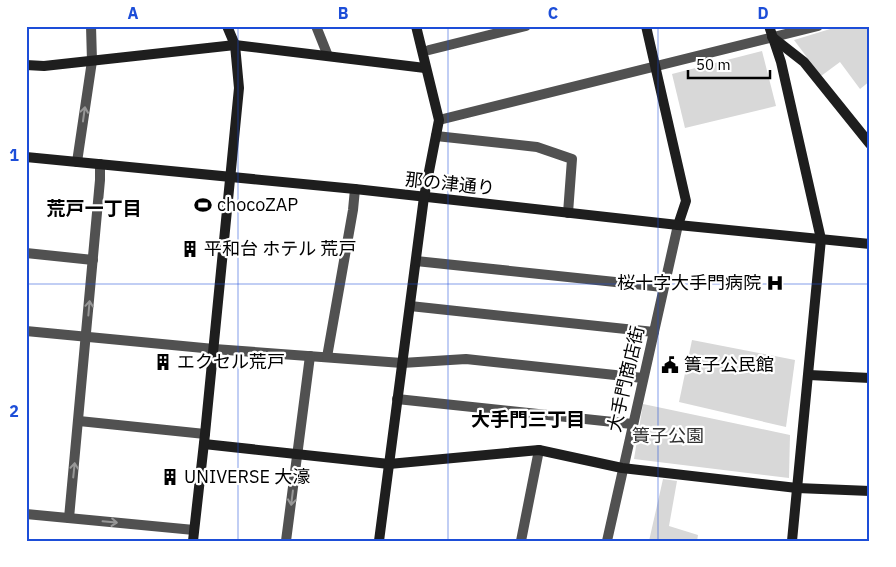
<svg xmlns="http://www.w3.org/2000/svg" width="896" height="567" viewBox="0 0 896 567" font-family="'IBM Plex Sans','Noto Sans JP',sans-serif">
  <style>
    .green { fill: #d8d8d8 }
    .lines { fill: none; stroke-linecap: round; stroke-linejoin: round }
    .street { stroke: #515151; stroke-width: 10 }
    .secondary { stroke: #1e1e1e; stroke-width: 10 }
    .oneway { stroke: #979797 }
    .grid { fill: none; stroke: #1d4ed8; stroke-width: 1; stroke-opacity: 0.55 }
    .labels { text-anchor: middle; stroke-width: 4.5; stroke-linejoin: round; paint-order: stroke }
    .street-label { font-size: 18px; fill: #000; stroke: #fff }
    .poi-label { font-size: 18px; fill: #000; stroke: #fff; text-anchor: start }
    .park-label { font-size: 18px; fill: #2f2f2f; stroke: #fff }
    .neighbourhood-label { font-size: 19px; font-weight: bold; fill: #000; stroke: #fff }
    .neatline { fill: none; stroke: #1d4ed8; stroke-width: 2 }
    .grid-label { font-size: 16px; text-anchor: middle; font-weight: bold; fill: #1d4ed8 }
  </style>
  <rect width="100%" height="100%" fill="#fff"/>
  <!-- green -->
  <g class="green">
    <path d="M840 26H870V81L860 89 840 62 821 76 794 40Z"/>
    <path d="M762 51 776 106 685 128 672 74Z"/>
    <path d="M692 340 795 360 786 427 679 402Z"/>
    <path d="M643 404 790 435 789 478 634 459Z"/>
    <path d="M663 479 677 481 669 526 698 535 697 541H649Z"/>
  </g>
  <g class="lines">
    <!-- street -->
    <g class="street">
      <path d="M316 26 328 56"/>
      <path d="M429 50 526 26"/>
      <path d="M439 120 818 26"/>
      <path d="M436 136 537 147 572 159 568 213"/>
      <path d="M77 162 92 61 91 26"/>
      <path d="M26 253 93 260"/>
      <path d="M416 261 663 287"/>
      <path d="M410 306 654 332"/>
      <path d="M26 331 214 349 402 363 466 359 643 378"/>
      <path d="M327 357 353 210 355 189"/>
      <path d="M397 399 632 424"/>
      <path d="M79 421 205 434"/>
      <path d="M26 514 194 530"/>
      <path d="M69 518 100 180V164"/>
      <path d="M286 541 310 356"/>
      <path d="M521 541 539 450"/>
      <path d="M607 541 678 225"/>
    </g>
    <!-- secondary -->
    <g class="secondary">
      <path d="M646 26 686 201 678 225"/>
      <path d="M769 26 781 62 821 239 792 541"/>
      <path d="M772 37 804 62 870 144"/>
      <path d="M26 65 44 66 235 45 425 68"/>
      <path d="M26 157 355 189 678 225 870 244"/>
      <path d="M809 375 870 378"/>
      <path d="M204 444 389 464 539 450 622 468 797 488 870 491"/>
      <path d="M193 541 205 434 239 88 235 45 227 26"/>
      <path d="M379 541 424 197 439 120 416 26"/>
    </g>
  </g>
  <!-- one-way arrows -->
  <defs><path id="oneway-shaft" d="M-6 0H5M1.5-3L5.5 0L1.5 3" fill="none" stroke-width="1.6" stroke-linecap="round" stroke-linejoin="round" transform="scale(1.25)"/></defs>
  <g class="oneway">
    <use href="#oneway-shaft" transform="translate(84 114) rotate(-82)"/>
    <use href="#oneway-shaft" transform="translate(89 308) rotate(-85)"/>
    <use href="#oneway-shaft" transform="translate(74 470) rotate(-84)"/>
    <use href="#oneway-shaft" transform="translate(292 498) rotate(97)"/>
    <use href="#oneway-shaft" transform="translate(110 522) rotate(5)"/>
  </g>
  <!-- grid -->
  <path class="grid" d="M238 26V541M448 26V541M658 26V541M26 284H870"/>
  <!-- icons -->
  <defs>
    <g id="stadium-bare" transform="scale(1.35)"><path d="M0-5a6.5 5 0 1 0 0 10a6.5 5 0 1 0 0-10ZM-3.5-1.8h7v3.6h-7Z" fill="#000" stroke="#fff" stroke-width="2.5" paint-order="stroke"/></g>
    <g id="building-bare" transform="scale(1.35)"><path d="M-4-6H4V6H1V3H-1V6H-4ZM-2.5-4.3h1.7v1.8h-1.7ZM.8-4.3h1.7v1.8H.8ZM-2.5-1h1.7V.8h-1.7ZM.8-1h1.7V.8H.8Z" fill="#000" stroke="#fff" stroke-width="2.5" paint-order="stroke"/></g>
    <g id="hospital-bare" transform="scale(1.35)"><path d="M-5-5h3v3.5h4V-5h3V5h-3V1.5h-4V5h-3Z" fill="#000" stroke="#fff" stroke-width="2.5" paint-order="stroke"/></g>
    <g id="civic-bare" transform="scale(1.35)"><path d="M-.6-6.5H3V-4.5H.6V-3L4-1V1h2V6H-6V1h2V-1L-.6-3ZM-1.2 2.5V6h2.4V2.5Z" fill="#000" stroke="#fff" stroke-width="2.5" paint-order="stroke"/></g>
  </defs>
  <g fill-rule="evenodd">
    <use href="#stadium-bare" x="203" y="205"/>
    <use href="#building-bare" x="190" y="249"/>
    <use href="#hospital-bare" x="775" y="283"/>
    <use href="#building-bare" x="163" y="362"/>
    <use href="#civic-bare" x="670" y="365"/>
    <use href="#building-bare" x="170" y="477"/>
  </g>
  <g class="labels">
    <!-- street labels -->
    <g class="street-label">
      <text transform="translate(450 184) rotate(6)" y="6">那の津通り</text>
      <text transform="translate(626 379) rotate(-77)" y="6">大手門商店街</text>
    </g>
    <!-- poi labels -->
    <g class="poi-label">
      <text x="217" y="211">chocoZAP</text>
      <text x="204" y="255">平和台 ホテル 荒戸</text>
      <text x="761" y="289" text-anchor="end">桜十字大手門病院</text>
      <text x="177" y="368">エクセル荒戸</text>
      <text x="684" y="371">簀子公民館</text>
      <text x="184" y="483">UNIVERSE 大濠</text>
    </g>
    <!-- park labels -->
    <g class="park-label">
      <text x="668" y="442">簀子公園</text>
    </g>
    <!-- neighbourhood labels -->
    <g class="neighbourhood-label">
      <text x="94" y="215">荒戸一丁目</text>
      <text x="528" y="426">大手門三丁目</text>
    </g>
  </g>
  <!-- border -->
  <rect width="896" height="567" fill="none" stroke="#ffffff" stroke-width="55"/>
  <!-- scale -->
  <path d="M688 70v8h82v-8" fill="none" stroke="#000000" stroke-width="2.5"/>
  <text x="696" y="70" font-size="15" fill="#000000" stroke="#ffffff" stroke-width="4" paint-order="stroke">50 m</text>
  <rect x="28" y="28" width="840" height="512" class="neatline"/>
  <g class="grid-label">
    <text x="133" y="19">A</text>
    <text x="343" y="19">B</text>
    <text x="553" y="19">C</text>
    <text x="763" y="19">D</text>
    <text x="14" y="161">1</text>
    <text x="14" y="417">2</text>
  </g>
</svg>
